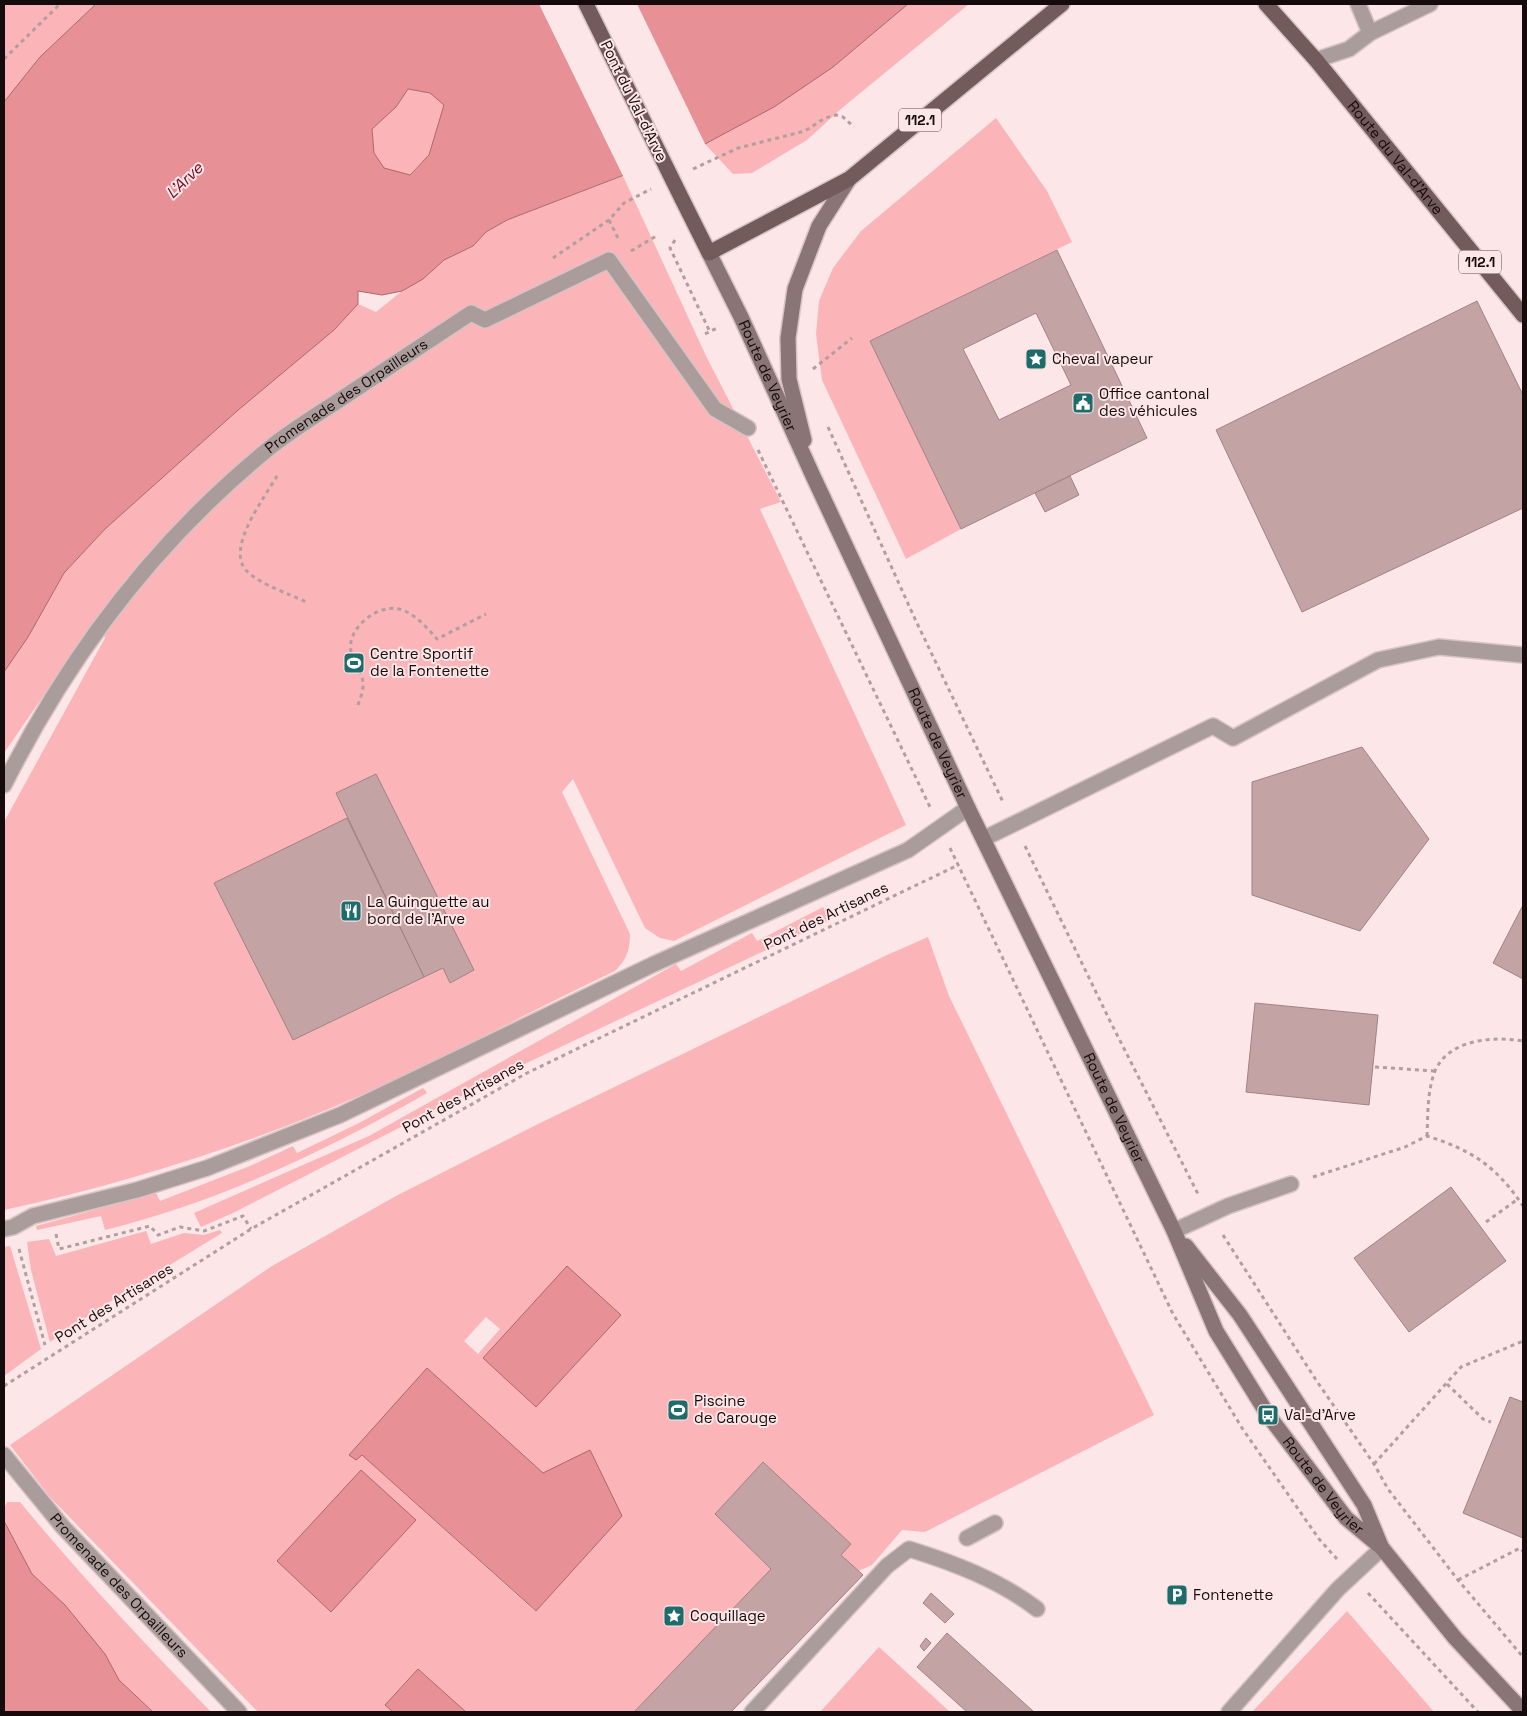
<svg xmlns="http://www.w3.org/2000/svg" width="1527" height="1716" viewBox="0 0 1527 1716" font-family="'Space Grotesk',sans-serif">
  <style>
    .green { fill: #fbb4b7; fill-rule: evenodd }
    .water { fill: #e79096; stroke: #a8686d; fill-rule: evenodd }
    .pier { fill: #fce6e7 }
    .building { fill: #c4a3a4; stroke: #a28283; fill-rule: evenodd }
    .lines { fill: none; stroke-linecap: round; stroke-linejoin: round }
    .service-casing { stroke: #d7c3c4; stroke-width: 18 }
    .pedestrian-casing { stroke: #d7c3c4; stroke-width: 18 }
    .secondary-casing { stroke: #d7c3c4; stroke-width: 18 }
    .primary-casing { stroke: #d7c3c4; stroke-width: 18 }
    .path { stroke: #b19fa0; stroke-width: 3; stroke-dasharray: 4 4; stroke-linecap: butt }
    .service { stroke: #ab9c9c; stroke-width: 15 }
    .pedestrian { stroke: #ab9c9c; stroke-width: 15 }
    .secondary { stroke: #8a7576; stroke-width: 15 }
    .primary { stroke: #735a5b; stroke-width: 15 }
    .primary-bridge-casing { stroke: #d7c3c4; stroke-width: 18; stroke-linecap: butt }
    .primary-bridge { stroke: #735a5b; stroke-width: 15 }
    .labels { text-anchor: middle; stroke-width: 4; stroke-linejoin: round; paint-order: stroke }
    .shield { fill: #fce6e7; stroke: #5b4d4e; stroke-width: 1 }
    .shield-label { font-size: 14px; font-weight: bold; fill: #160b0c }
    .street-label { font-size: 15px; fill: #160b0c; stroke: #fce6e7 }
    .poi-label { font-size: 15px; fill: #160b0c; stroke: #fce6e7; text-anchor: start }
    .water-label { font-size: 16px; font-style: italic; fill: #730824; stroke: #fce6e7 }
  </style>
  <rect width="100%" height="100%" fill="#fce6e7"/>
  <!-- green -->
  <g class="green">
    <path d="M4 4H96L40 57 4 102Z"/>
    <path d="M908 4H969L842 108 807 140 752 173 733 174 705 144 774 107 833 67Z"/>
    <path d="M407 89 430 93 444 105 429 155 409 175 384 168 374 153 372 128 396 107Z"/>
    <path d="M996 118 1047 191 1072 242 870 341 961 529 906 559 822 380 816 334 819 301 833 268 861 231Z"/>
    <path d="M623 176 706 356 781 502 760 509 906 825 674 941 660 938 645 928 573 779 562 792 630 934C630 950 627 959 615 971 526 1013 440 1061 350 1100 238 1148 123 1184 4 1210V822L105 638 99 615 4 753V672L28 637 64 573 105 529 237 411 334 330 358 304 376 312 402 291 423 279 444 260 473 246 486 232 507 220Z"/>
    <path d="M823 907 830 920 516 1068 233 1213 201 1227 194 1213 369 1136 676 964 681 971 752 933 757 941Z"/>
    <path d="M928 937 949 996 1154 1415 925 1532 902 1530 872 1565 858 1571 863 1575 731 1712H466L418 1669 385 1705 393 1712H258L50 1497 10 1445 272 1266 396 1196 538 1124 887 955ZM486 1317 500 1329 478 1354 464 1341ZM427 1368 543 1474 535 1611 362 1455Z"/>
    <path d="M423 1088 427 1093C326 1151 218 1202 105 1230L101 1216 37 1230 36 1226 156 1193 160 1201 250 1166 293 1146 297 1153 357 1124Z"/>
    <path d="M220 1230 222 1233 103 1306 50 1342 31 1270 27 1242 49 1239 56 1256 146 1231 151 1244 184 1233 204 1235Z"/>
    <path d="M10 1246 41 1349 4 1376V1247Z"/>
    <path d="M7 1502H20C80 1575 145 1644 211 1712H153L119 1680 105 1654 65 1605 32 1574 4 1521V1509Z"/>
    <path d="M1347 1611 1434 1712H1252Z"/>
    <path d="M879 1647 950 1712H820Z"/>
  </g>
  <!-- water -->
  <g class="water">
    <path d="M96 4H908L833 67 774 107 705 144 507 220 486 232 473 246 444 260 423 279 402 291 382 295 358 291V304L334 330 237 411 105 529 64 573 28 637 4 672V102L40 57ZM408 89 430 93 444 105 429 155 410 175 384 168 374 153 372 129 396 107Z"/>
    <path d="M567 1266 621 1315 536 1407 483 1358Z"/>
    <path d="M427 1368 543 1473 590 1450 622 1516 536 1611 362 1455 356 1460 349 1455Z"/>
    <path d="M361 1470 416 1520 331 1612 277 1561Z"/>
    <path d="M4 1521 32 1574 65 1605 105 1654 119 1680 153 1712H4Z"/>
    <path d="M418 1669 466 1712H393L385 1705Z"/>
  </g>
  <!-- pier -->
  <path class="pier" d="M539 4H637L706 146 645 168 624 178Z"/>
  <!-- building -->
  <g class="building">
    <path d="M1057 250 1147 438 961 529 870 341ZM1036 313 1071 385 999 420 963 349Z"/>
    <path d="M1477 301 1523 395V508L1302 612 1216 430Z"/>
    <path d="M1070 476 1079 495 1045 512 1035 493Z"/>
    <path d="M1362 747 1429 839 1360 931 1252 895V782Z"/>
    <path d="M376 774 474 970 450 983 443 968 424 977 336 793Z"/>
    <path d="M347 818 424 977 293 1040 214 883Z"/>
    <path d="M1523 905V979L1493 963Z"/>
    <path d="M1255 1003 1378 1015 1369 1105 1246 1092Z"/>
    <path d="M1451 1187 1506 1261 1409 1332 1354 1258Z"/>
    <path d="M1510 1397 1523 1402V1538L1463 1513Z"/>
    <path d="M763 1462 851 1544 841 1555 863 1575 731 1712H634L771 1569 715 1514Z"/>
    <path d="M931 1593 954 1614 945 1623 923 1603Z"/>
    <path d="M947 1633 1034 1712H967L917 1667Z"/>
    <path d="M926 1638 931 1643 924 1651 920 1646Z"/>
  </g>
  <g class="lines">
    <!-- service casing -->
    <g class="service-casing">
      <g id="service">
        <path d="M1358 4 1370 33"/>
        <path d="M1316 60 1349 49 1370 33 1430 4"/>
        <path d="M985 838 1213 726 1233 738 1378 660 1439 647 1523 655"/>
        <path d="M4 1229 13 1227 33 1216 137 1190 207 1168 340 1115 654 964 908 850 968 808"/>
        <path d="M1174 1231 1228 1206 1291 1184"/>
        <path d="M1229 1712 1338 1589 1382 1548"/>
      </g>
    </g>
    <!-- pedestrian casing -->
    <g class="pedestrian-casing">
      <g id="pedestrian">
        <path id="s1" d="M4 785C69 655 158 538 272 446 295 428 320 413 344 397 386 369 428 341 471 313L485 320 609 260 715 409 748 428"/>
        <path id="s2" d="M4 1455 62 1526 239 1712"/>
        <path d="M967 1538 995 1523"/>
        <path d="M752 1712 887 1566 909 1549C954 1563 999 1580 1037 1609"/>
      </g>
    </g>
    <!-- secondary casing -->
    <g class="secondary-casing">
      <g id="secondary">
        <path id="s3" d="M709 253 741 317 813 476 968 808 1174 1231 1216 1331 1268 1415 1346 1518 1382 1548 1455 1638 1523 1711"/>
        <path d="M804 440 789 379 788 338 795 289 819 226 849 179"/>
        <path d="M1186 1246 1240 1315 1364 1505 1381 1546"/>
      </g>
    </g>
    <!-- primary casing -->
    <g class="primary-casing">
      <g id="primary">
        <path d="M586 4 645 124"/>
        <path id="s4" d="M1266 4 1316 60 1523 315"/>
        <path d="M682 199 709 253 849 179 1062 4"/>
      </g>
    </g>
    <!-- path -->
    <g class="path">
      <path d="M4 59 60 4"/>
      <path d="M693 169 738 148 805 131 825 118 836 115 843 117 854 127"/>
      <path d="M609 220 618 238"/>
      <path d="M675 240 670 248 710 332"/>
      <path d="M631 251 658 235"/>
      <path d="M553 258 609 220 624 203 651 189"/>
      <path d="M705 334 719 327"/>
      <path d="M813 369 852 338"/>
      <path d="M828 427 915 619 1003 802"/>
      <path d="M758 450 930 807"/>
      <path d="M277 476C265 497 227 546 245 569 256 583 290 594 306 602"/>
      <path d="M358 705C360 699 364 689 363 682 361 668 348 658 351 642 355 621 384 601 405 611 418 617 428 629 437 639L486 614"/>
      <path d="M1025 846 1110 1021 1198 1194"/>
      <path d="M950 848 1173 1314 1242 1428 1319 1539 1337 1559"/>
      <path d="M1375 1067 1435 1071"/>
      <path d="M1427 1136C1428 1114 1427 1092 1435 1071 1449 1039 1493 1036 1523 1041"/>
      <path d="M1313 1177 1405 1147 1427 1136C1472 1150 1497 1167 1523 1206"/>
      <path d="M1486 1222 1518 1199"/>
      <path d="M56 1234 59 1249 150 1226 158 1235 180 1227 204 1231 243 1216 251 1229"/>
      <path d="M1223 1235 1316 1380 1374 1464 1388 1489 1458 1580 1523 1657"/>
      <path d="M19 1249 45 1345"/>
      <path d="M1447 1384 1483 1419 1491 1422"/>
      <path d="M4 1386 251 1229 527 1073 958 865"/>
      <path d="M1374 1464 1461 1367 1523 1341"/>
      <path d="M1458 1580 1520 1548 1523 1551"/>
      <path d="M1368 1593 1478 1712"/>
    </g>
    <!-- service -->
    <use href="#service" class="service"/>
    <!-- pedestrian -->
    <use href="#pedestrian" class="pedestrian"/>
    <!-- secondary -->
    <use href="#secondary" class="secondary"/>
    <!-- primary -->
    <use href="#primary" class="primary"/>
    <!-- primary-bridge casing -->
    <g class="primary-bridge-casing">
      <path id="primary-bridge" d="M645 124 682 199"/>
    </g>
    <!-- primary-bridge -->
    <use href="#primary-bridge" class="primary-bridge"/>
  </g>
  <!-- icons -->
  <defs>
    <g id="sight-square" transform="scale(1.125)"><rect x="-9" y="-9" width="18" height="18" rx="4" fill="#1e6b6b" stroke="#fce6e7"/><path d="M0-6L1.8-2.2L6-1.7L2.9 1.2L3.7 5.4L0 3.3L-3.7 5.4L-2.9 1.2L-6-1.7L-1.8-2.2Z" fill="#fff"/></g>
    <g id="civic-square" transform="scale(1.125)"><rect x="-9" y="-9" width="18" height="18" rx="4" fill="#1e6b6b" stroke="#fce6e7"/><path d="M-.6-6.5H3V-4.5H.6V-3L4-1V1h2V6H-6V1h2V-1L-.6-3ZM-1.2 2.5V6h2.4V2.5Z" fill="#fff"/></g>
    <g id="stadium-square" transform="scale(1.125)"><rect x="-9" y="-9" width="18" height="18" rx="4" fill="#1e6b6b" stroke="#fce6e7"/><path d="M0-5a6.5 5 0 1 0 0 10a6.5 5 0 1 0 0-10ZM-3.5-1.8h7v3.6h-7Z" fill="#fff"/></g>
    <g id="restaurant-square" transform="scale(1.125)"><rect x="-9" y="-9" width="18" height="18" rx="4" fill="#1e6b6b" stroke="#fce6e7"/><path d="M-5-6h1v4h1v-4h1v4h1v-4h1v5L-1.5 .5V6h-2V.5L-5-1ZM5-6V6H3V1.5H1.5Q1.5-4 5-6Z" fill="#fff"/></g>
    <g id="bus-square" transform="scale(1.125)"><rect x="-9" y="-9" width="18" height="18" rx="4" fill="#1e6b6b" stroke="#fce6e7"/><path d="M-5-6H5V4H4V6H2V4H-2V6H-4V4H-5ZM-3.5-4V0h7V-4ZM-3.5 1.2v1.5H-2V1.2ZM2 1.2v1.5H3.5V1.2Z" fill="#fff"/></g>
    <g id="parking-square" transform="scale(1.125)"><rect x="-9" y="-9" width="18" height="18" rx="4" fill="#1e6b6b" stroke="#fce6e7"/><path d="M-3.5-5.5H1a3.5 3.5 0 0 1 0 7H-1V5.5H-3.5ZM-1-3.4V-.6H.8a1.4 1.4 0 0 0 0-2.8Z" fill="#fff"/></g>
  </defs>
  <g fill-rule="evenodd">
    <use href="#sight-square" x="1036" y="359"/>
    <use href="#civic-square" x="1083" y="403"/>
    <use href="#stadium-square" x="354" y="663"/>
    <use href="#restaurant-square" x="351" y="911"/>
    <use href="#stadium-square" x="678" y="1410"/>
    <use href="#bus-square" x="1268" y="1415"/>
    <use href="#parking-square" x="1177" y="1595"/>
    <use href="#sight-square" x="674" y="1616"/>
  </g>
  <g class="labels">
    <!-- shield labels -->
    <g class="shield">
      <rect x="899" y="108.5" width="42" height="23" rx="4"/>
      <rect x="1459" y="250.5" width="42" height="23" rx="4"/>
    </g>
    <g class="shield-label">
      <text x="920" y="125">112.1</text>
      <text x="1480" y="267">112.1</text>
    </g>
    <!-- street labels -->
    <g class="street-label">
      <text transform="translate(634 101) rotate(64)" y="5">Pont du Val-d'Arve</text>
      <text dy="5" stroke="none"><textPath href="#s4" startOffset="201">Route du Val-d'Arve</textPath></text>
      <text dy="5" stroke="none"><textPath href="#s3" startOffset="136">Route de Veyrier</textPath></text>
      <text dy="5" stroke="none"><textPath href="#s1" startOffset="525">Promenade des Orpailleurs</textPath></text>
      <text dy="5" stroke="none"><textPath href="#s3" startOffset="541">Route de Veyrier</textPath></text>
      <text transform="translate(826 916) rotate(-26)" y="5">Pont des Artisanes</text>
      <text transform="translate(463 1096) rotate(-29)" y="5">Pont des Artisanes</text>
      <text dy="5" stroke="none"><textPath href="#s3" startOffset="946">Route de Veyrier</textPath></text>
      <text transform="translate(114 1303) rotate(-32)" y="5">Pont des Artisanes</text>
      <text dy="5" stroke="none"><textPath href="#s3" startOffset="1380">Route de Veyrier</textPath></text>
      <text dy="5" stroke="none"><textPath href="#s2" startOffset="174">Promenade des Orpailleurs</textPath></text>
    </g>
    <!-- poi labels -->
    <g class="poi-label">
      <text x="1052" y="364">Cheval vapeur</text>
      <text x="1099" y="399">Office cantonal<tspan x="1099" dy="17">des véhicules</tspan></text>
      <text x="370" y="659">Centre Sportif<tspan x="370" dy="17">de la Fontenette</tspan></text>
      <text x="367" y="907">La Guinguette au<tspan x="367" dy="17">bord de l'Arve</tspan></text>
      <text x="694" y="1406">Piscine<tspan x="694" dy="17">de Carouge</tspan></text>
      <text x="1284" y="1420">Val-d'Arve</text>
      <text x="1193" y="1600">Fontenette</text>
      <text x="690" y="1621">Coquillage</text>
    </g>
    <!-- water labels -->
    <g class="water-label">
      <text transform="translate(184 180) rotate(-44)" y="6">L'Arve</text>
    </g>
  </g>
  <!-- border -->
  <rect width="1527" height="1716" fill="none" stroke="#160b0c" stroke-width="10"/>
</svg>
